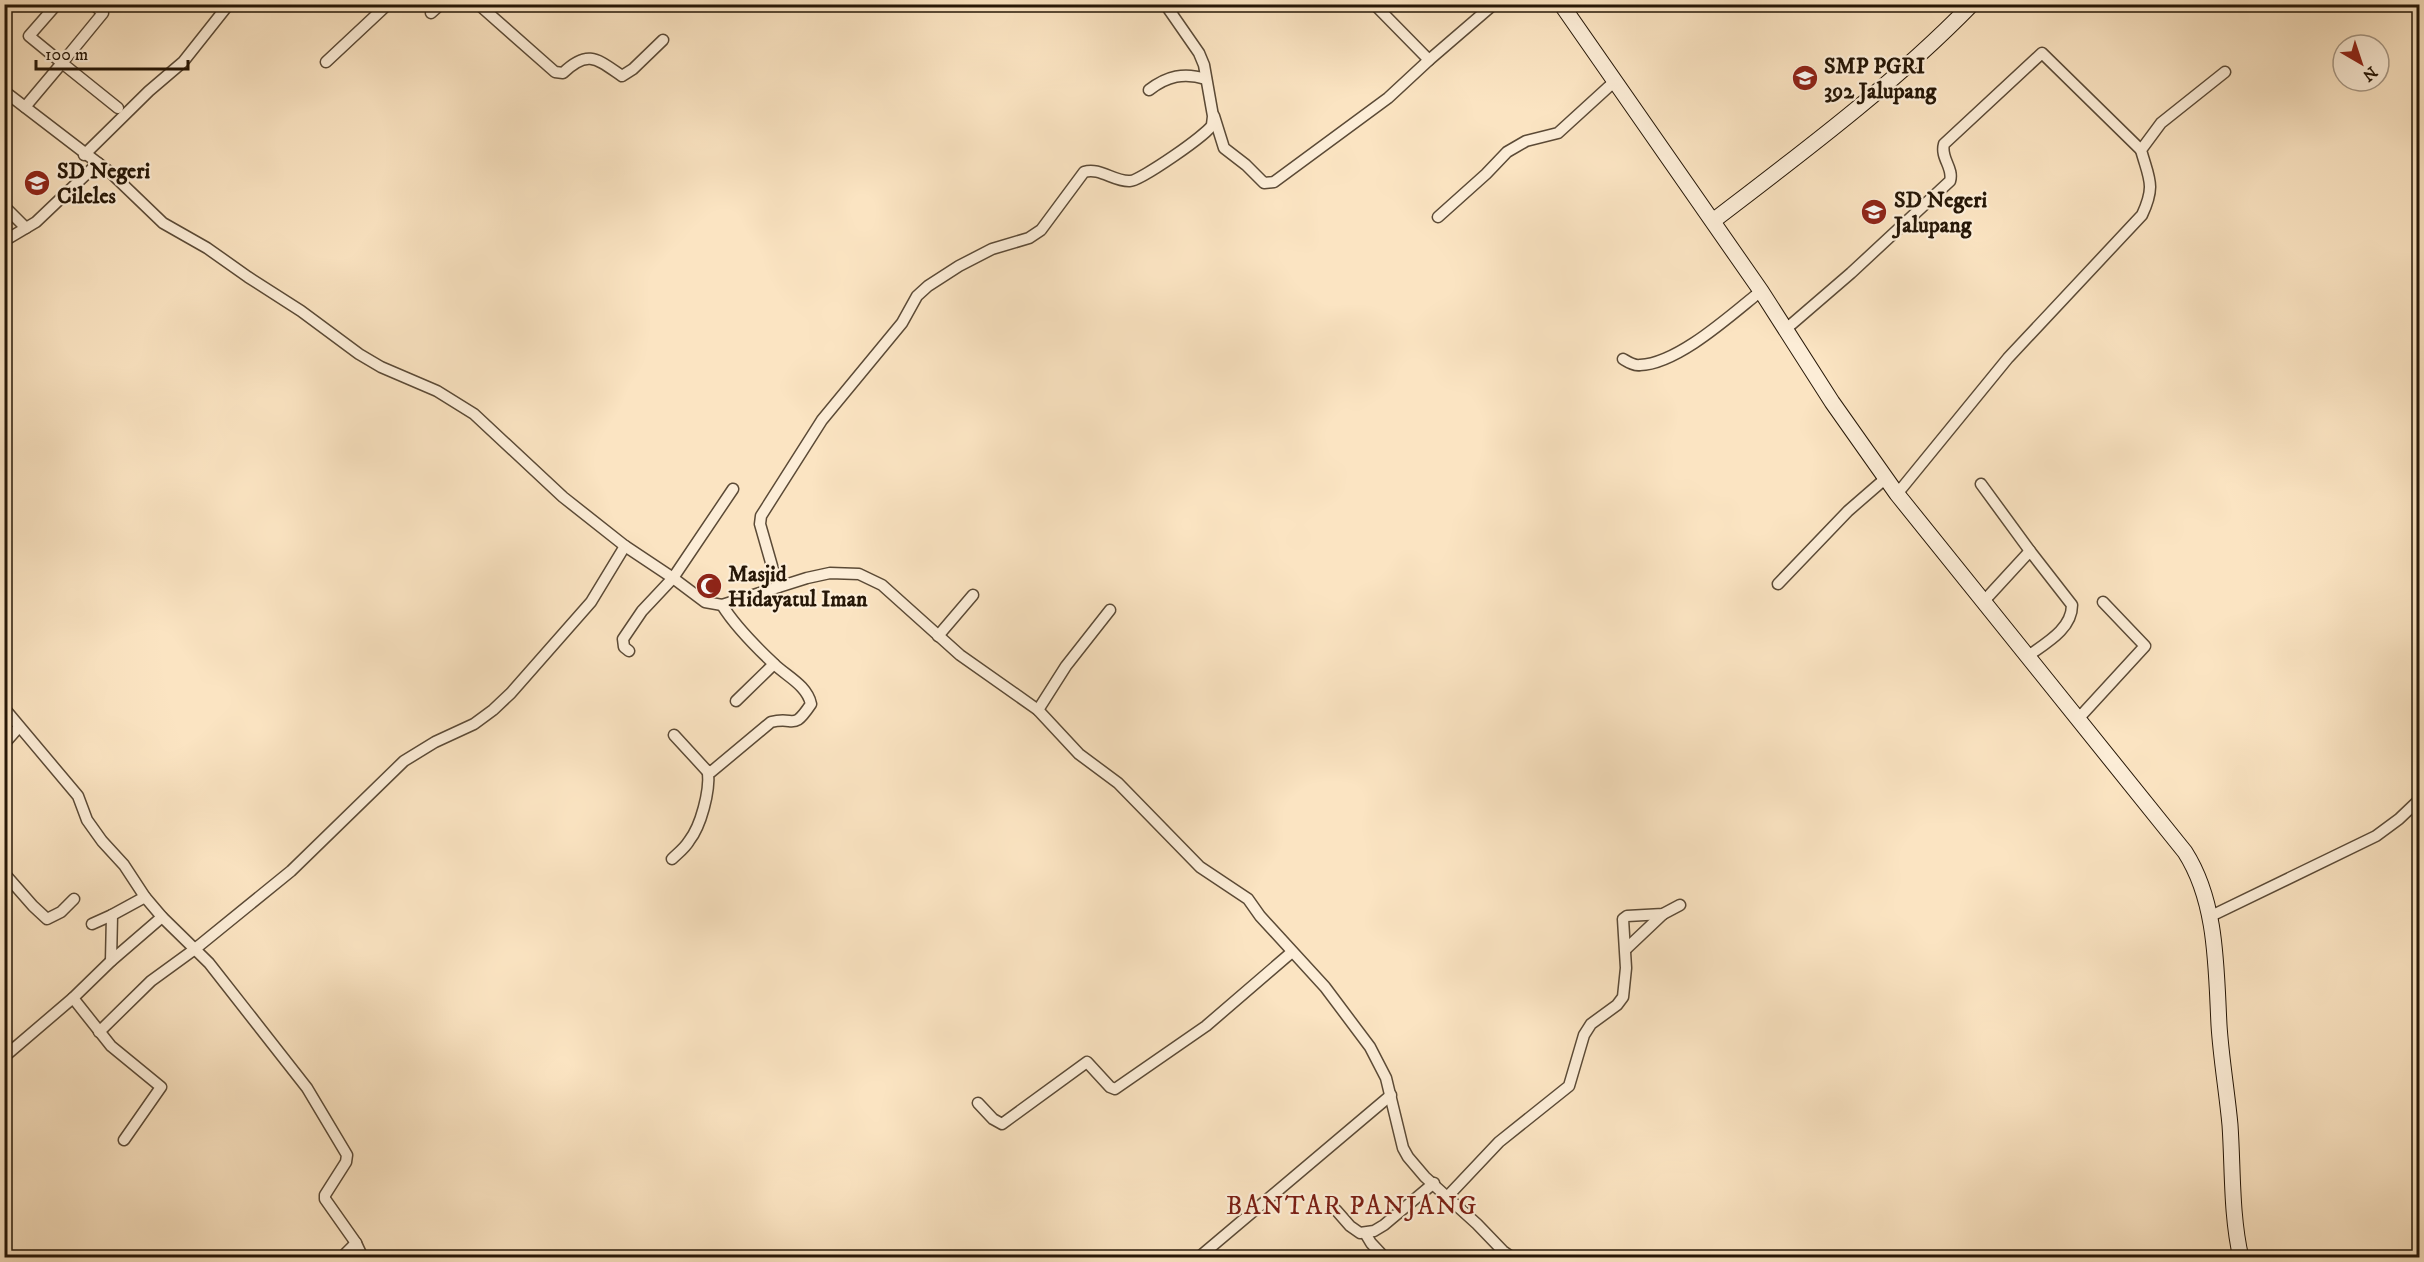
<svg xmlns="http://www.w3.org/2000/svg" width="2424" height="1262" viewBox="0 0 2424 1262" font-family="'IM FELL DW Pica',serif">
  <style>
    .lines { fill: none; stroke-linecap: round; stroke-linejoin: round }
    .street-casing { stroke: #5b4a36; stroke-width: 13 }
    .secondary-casing { stroke: #261707; stroke-width: 17 }
    .street { stroke: #fcedd7; stroke-width: 10 }
    .secondary { stroke: #fcedd7; stroke-width: 15 }
    .labels { text-anchor: middle; stroke-width: 4.5; stroke-linejoin: round; paint-order: stroke }
    .poi-label { font-size: 22px; font-weight: bold; fill: #261707; stroke: #fcedd7; text-anchor: start }
    .quarter-label { font-size: 26px; letter-spacing: 1.5px; fill: #7a1f14; stroke: #fcedd7 }
  </style>
  <rect width="100%" height="100%" fill="#fbe4c2"/>
  <filter id="stains"><feTurbulence type="fractalNoise" baseFrequency=".00333" numOctaves="4"/><feColorMatrix values="0 0 0 0 .2 0 0 0 0 .09 0 0 0 0 .02 0 0 0 .5 -.17"/></filter>
  <radialGradient id="worn" r=".72"><stop offset=".6" stop-color="#630" stop-opacity="0"/><stop offset="1" stop-color="#630" stop-opacity=".3"/></radialGradient>
  <g class="lines">
    <!-- street casing -->
    <g class="street-casing">
      <g id="street">
        <path d="M93 4 103 13 62 63 118 108"/>
        <path d="M478 4 555 72 563 73C588 49 597 59 622 76L633 69 663 40"/>
        <path d="M1374 4 1429 60"/>
        <path d="M431 13 441 4"/>
        <path d="M326 62 388 4"/>
        <path d="M1149 90C1167 76 1184 72 1206 79"/>
        <path d="M4 91 111 173 163 223 207 248 248 277 301 311 359 354 381 367 437 391 474 414 563 497 625 546 673 578 705 602 722 605 807 578 830 573 859 574 882 585 960 655 1038 710 1079 754 1118 783 1200 867 1248 899 1260 916 1325 987 1370 1047 1386 1078 1403 1148 1408 1157 1425 1177 1477 1224 1503 1251 1513 1258"/>
        <path d="M25 107 62 63 29 36 57 4"/>
        <path d="M1214 116 1224 148 1246 165 1264 183 1274 182 1388 98 1429 60 1494 4"/>
        <path d="M84 155 149 91 183 62 229 4"/>
        <path d="M4 206 26 228"/>
        <path d="M1438 217 1486 174 1507 152 1526 141 1558 133 1615 81"/>
        <path d="M4 241 36 222 98 163"/>
        <path d="M1786 329 1851 273 1950 181C1954 168 1940 158 1944 144L2042 53 2141 150"/>
        <path d="M1623 359C1628 362 1634 366 1640 365 1678 364 1732 314 1761 291"/>
        <path d="M1981 484 2030 551"/>
        <path d="M1897 494 2008 358 2142 215C2156 185 2149 179 2141 150L2161 123 2225 72"/>
        <path d="M1778 584 1848 511 1886 478"/>
        <path d="M778 587 760 524 761 516 822 420 902 323 917 296 928 286 959 266 992 249 1029 238 1041 230 1084 172C1100 167 1114 182 1130 181 1140 181 1208 134 1212 125 1212 124 1213 117 1213 116L1204 65 1199 53 1165 4"/>
        <path d="M1984 601 2030 551 2072 605C2072 629 2046 643 2028 656"/>
        <path d="M938 636 973 595"/>
        <path d="M629 651 624 647 623 639 642 611 673 578 733 489"/>
        <path d="M736 701 774 664"/>
        <path d="M4 708 78 796 87 820 102 841 124 865 145 897 162 917 209 963 307 1088 347 1155 346 1162 325 1195V1199L356 1243 363 1258"/>
        <path d="M1038 710 1066 666 1110 610"/>
        <path d="M2077 720 2145 646 2103 602"/>
        <path d="M674 735 708 772H711L771 722C796 716 792 732 811 704 807 685 786 676 773 663 755 646 735 626 722 605"/>
        <path d="M4 744 19 727"/>
        <path d="M672 859C678 853 685 848 689 841 701 826 710 791 708 772"/>
        <path d="M4 873 33 906 47 919 61 912 74 899"/>
        <path d="M2209 917 2376 836 2399 819 2420 799"/>
        <path d="M92 924 112 915"/>
        <path d="M1626 949 1663 914"/>
        <path d="M111 961 112 915 145 897"/>
        <path d="M99 1032 151 981 195 949 291 871 404 761 435 742 474 724 493 710 511 693 591 602 625 546"/>
        <path d="M4 1057 73 998"/>
        <path d="M978 1103 993 1119 1002 1124 1087 1062 1110 1087 1115 1089 1206 1026 1292 952"/>
        <path d="M124 1140 161 1087 111 1046 73 998 111 961 162 917"/>
        <path d="M1448 1196 1499 1142 1569 1086 1584 1035 1591 1024 1617 1005 1623 997 1626 968 1623 919 1627 916 1663 914 1680 905"/>
        <path d="M1336 1210 1350 1226 1360 1233 1374 1231 1384 1225 1434 1183"/>
        <path d="M1365 1233 1371 1243 1385 1258"/>
        <path d="M341 1258 356 1243"/>
        <path d="M1198 1258 1391 1095"/>
      </g>
    </g>
    <!-- secondary casing -->
    <g class="secondary-casing">
      <g id="secondary">
        <path d="M1561 4 1761 291 1832 402 1897 494 2185 852C2217 902 2216 967 2219 1025 2221 1058 2227 1092 2230 1125 2233 1169 2231 1215 2241 1258"/>
        <path d="M1713 221C1803 152 1893 85 1972 4"/>
      </g>
    </g>
    <!-- street -->
    <use href="#street" class="street"/>
    <!-- secondary -->
    <use href="#secondary" class="secondary"/>
  </g>
  <!-- icons -->
  <defs>
    <g id="school-disc" transform="scale(1.35)"><circle r="9.5" fill="#8f2418" stroke="#fcedd7"/><path d="M0-5L7-2L0 1L-7-2ZM-4 1L0 2.5L4 1V4Q0 6-4 4Z" fill="#fff"/></g>
    <g id="mosque-disc" transform="scale(1.35)"><circle r="9.5" fill="#8f2418" stroke="#fcedd7"/><path d="M3.5-4.9A6 6 0 1 0 3.5 4.9A5 5 0 1 1 3.5-4.9Z" fill="#fff"/></g>
  </defs>
  <g fill-rule="evenodd">
    <use href="#school-disc" x="1805" y="78"/>
    <use href="#school-disc" x="37" y="183"/>
    <use href="#school-disc" x="1874" y="212"/>
    <use href="#mosque-disc" x="709" y="586"/>
  </g>
  <g class="labels">
    <!-- poi labels -->
    <g class="poi-label">
      <text x="1824" y="73">SMP PGRI<tspan x="1824" dy="25">392 Jalupang</tspan></text>
      <text x="57" y="178">SD Negeri<tspan x="57" dy="25">Cileles</tspan></text>
      <text x="1894" y="207">SD Negeri<tspan x="1894" dy="25">Jalupang</tspan></text>
      <text x="728" y="581">Masjid<tspan x="728" dy="25">Hidayatul Iman</tspan></text>
    </g>
    <!-- quarter labels -->
    <g class="quarter-label">
      <text x="1352" y="1214">BANTAR PANJANG</text>
    </g>
  </g>
  <!-- margin -->
  <rect width="2424" height="1262" fill="none" stroke="#fbe4c2" stroke-width="24"/>
  <rect x="6" y="6" width="2412" height="1250" fill="none" stroke="#261707" stroke-width="3"/>
  <rect x="12" y="12" width="2400" height="1238" fill="none" stroke="#261707" stroke-width="1.5"/>
  <!-- north arrow -->
  <g transform="translate(2361 63) rotate(141)"><circle r="28" fill="#fcedd7" stroke="#a69784" stroke-width="1.5"/>
  <path d="M0-4.5L10 22L0 15L-10 22Z" fill="#8f2418"/>
  <text y="-9" font-size="16" font-weight="bold" text-anchor="middle" fill="#261707">N</text>
  </g>
  <!-- scale -->
  <path d="M36 60v9h152v-9" fill="none" stroke="#261707" stroke-width="3"/>
  <text x="45" y="60" font-size="18" fill="#261707" stroke="#fcedd7" stroke-width="4.5" paint-order="stroke">100 m</text>
  <rect width="100%" height="100%" filter="url(#stains)"/>
  <rect width="100%" height="100%" fill="url(#worn)"/>
</svg>
